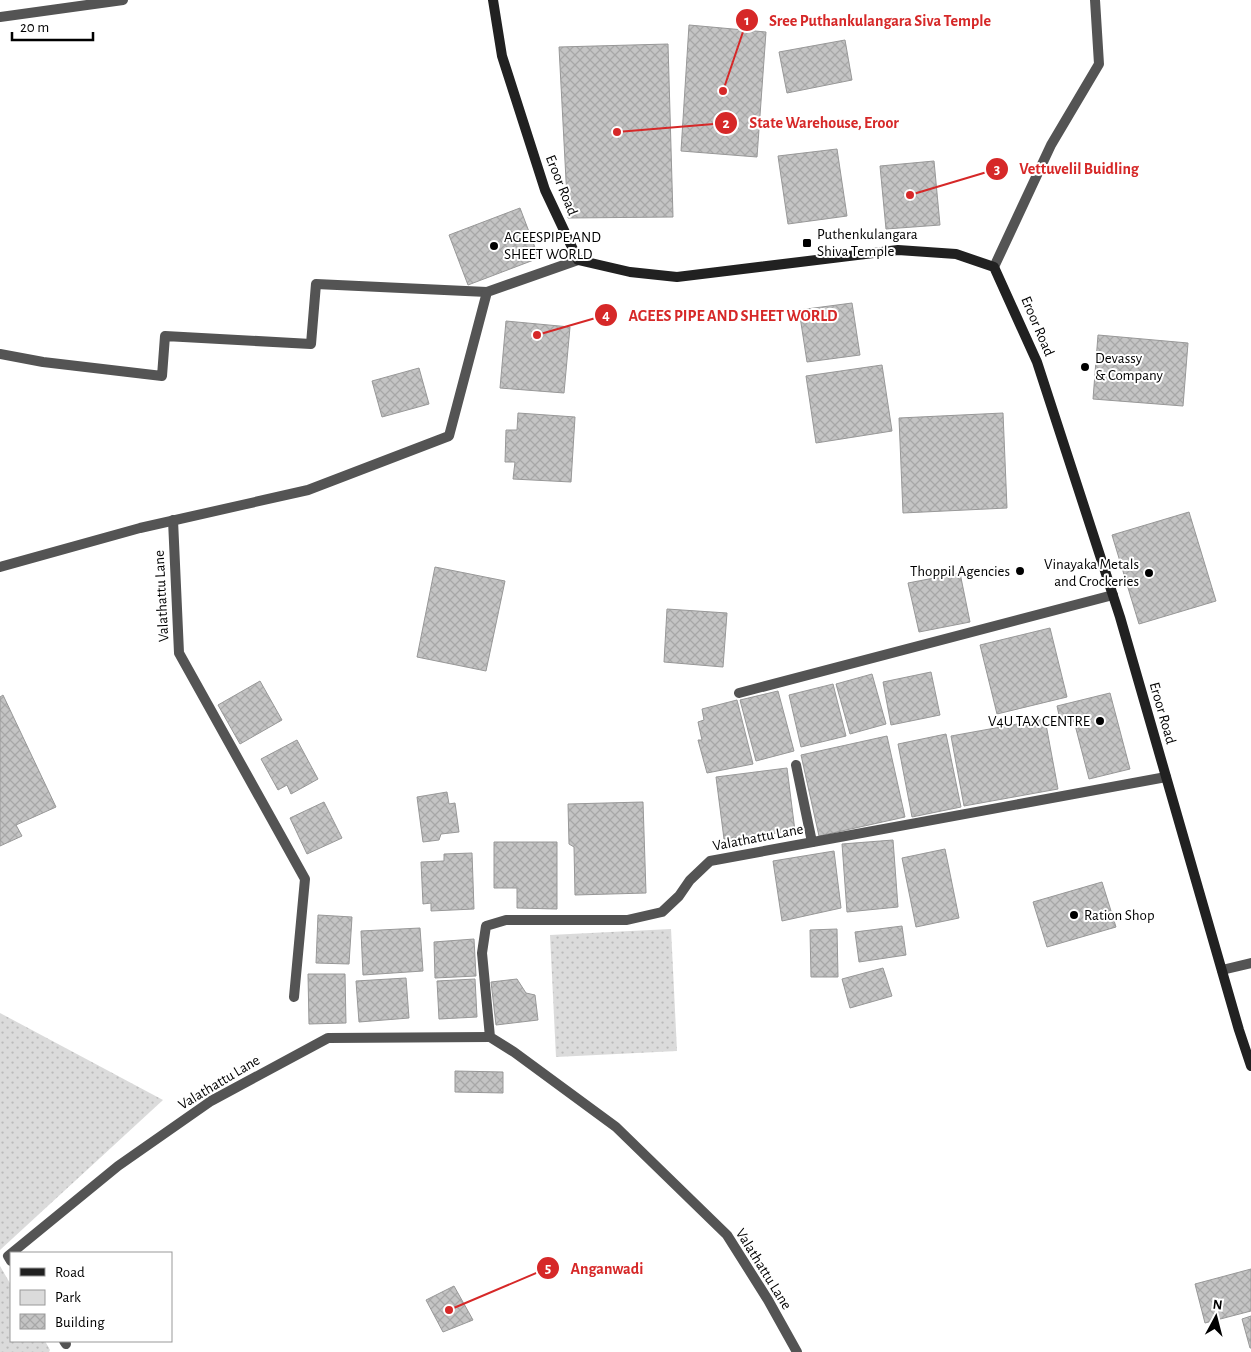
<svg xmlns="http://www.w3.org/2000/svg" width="1251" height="1352" viewBox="0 0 1251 1352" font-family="'Alegreya Sans',sans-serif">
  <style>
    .green { fill: url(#green-dots) }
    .building { fill: url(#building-cross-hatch); stroke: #989898 }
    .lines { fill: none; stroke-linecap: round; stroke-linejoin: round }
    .service { stroke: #545454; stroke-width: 10 }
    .minor { stroke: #545454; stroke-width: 10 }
    .secondary { stroke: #212121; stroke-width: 10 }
    .poi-dot { fill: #000; stroke: #fff; stroke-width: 2 }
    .labels { text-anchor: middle; stroke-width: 4; stroke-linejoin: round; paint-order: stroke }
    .street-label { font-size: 15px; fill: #000; stroke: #fff }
    .poi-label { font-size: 15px; fill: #000; stroke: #fff; text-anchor: start }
    .leader { fill: none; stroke: #d62828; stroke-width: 2 }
    .callout-dot { fill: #d62828; stroke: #fff; stroke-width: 2 }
    .mark-label { font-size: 15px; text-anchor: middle; font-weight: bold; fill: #fff }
    .callout-label { font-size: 16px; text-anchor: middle; font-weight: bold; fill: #d62828; stroke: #fff; stroke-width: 4; stroke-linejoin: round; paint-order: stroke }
  </style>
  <defs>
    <pattern id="green-dots" width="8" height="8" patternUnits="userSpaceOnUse" patternTransform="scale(1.25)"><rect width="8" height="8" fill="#dbdbdb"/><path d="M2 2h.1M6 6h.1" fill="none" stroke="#bababa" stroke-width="1.8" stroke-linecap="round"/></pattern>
    <pattern id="building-cross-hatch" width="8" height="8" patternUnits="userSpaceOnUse" patternTransform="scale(1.25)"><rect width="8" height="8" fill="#c4c4c4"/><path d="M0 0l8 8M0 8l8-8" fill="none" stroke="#a7a7a7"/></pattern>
  </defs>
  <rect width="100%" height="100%" fill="#fff"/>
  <!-- green -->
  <g class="green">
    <path d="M671 929 677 1051 556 1057 550 935Z"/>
    <path d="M0 1013 163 1100 0 1250Z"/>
    <path d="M0 1266 11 1285V1341H45L50 1350 49 1352H0Z"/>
  </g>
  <!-- building -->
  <g class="building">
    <path d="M689 25 766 32 757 157 681 151Z"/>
    <path d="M845 40 852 80 787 93 779 52Z"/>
    <path d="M668 44 673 217 568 218 559 47Z"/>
    <path d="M837 149 847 216 788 224 778 156Z"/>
    <path d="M934 161 940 225 886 229 880 166Z"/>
    <path d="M520 208 539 258 468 285 449 235Z"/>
    <path d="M852 303 860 355 807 362 799 310Z"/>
    <path d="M506 321 570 327 564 393 500 388Z"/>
    <path d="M1098 335 1188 343 1183 406 1093 399Z"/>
    <path d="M882 365 892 431 816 443 806 376Z"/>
    <path d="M419 368 429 404 382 417 372 381Z"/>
    <path d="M518 413 575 417 571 482 513 479 515 462H505L506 430H517Z"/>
    <path d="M1003 413 1007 508 903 513 899 418Z"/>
    <path d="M1189 512 1216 601 1139 624 1112 535Z"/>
    <path d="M435 567 505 581 486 671 417 657Z"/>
    <path d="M960 573 970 622 919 632 908 583Z"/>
    <path d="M667 609 727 613 723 667 664 662Z"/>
    <path d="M1050 628 1067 697 997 714 980 645Z"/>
    <path d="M931 672 940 715 891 725 883 682Z"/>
    <path d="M872 674 886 724 850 734 836 684Z"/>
    <path d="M260 681 282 720 240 744 218 705Z"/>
    <path d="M833 684 846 736 801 747 789 695Z"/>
    <path d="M778 691 794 751 756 761 740 700Z"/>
    <path d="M1110 693 1130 769 1089 779 1074 721 1061 724 1057 706Z"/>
    <path d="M3 695 56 807 16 825 22 836 0 846V697Z"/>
    <path d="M737 700 753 764 707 773 698 740H702L698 722 704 720 702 709Z"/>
    <path d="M1045 719 1058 789 964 806 951 736Z"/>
    <path d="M946 734 961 807 912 817 898 744Z"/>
    <path d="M887 736 905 817 819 836 801 755Z"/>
    <path d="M297 740 318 779 291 794 287 785 278 790 261 759Z"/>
    <path d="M787 768 795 831 724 839 716 777Z"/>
    <path d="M447 792 449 804 455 803 459 832 441 834 439 840 423 842 417 797Z"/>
    <path d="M324 802 342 838 307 854 290 818Z"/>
    <path d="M643 802 646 893 575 895 574 847 569 844 568 804Z"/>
    <path d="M893 840 898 907 847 912 842 844Z"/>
    <path d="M494 842H557V909L517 908V888H494Z"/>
    <path d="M945 849 959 918 916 927 902 858Z"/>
    <path d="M834 851 841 908 782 921 773 861Z"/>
    <path d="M472 853 474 909 431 911V903L423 904 421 862 444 861V854Z"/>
    <path d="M1102 882 1116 927 1047 947 1033 902Z"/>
    <path d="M318 915 352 917 349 964 316 963Z"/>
    <path d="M902 926 906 955 859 962 855 932Z"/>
    <path d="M420 928 423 971 363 975 361 931Z"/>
    <path d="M837 929 838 977H811L810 930Z"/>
    <path d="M474 939 476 976 435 978 434 942Z"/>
    <path d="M883 968 892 996 850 1008 842 979Z"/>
    <path d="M308 974H345L346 1023 309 1024Z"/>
    <path d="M406 978 409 1018 359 1022 356 981Z"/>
    <path d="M475 979 477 1017 439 1019 437 981Z"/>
    <path d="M517 979 526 993 535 995 538 1020 496 1025 491 982Z"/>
    <path d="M455 1071 503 1072V1093L455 1092Z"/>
    <path d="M1251 1269V1311L1205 1323 1195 1284Z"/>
    <path d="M454 1286 473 1320 443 1332 426 1300Z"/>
    <path d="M1251 1316V1348H1250L1242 1319Z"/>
  </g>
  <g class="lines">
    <!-- service -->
    <g class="service">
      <path d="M739 693 1113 595"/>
      <path d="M796 765 812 842"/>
    </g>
    <!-- minor -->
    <g class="minor">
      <path d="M0 17 123 0"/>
      <path d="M994 267 1051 145 1099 64 1095 0"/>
      <path d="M0 354 43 362 162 376 165 336 311 344 316 284 487 292"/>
      <path d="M173 520 179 653 305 879 294 997"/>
      <path d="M0 567 140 528 308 490 449 436 487 292 578 260"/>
      <path d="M1222 970 1251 963"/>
      <path d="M11 1261 8 1256 118 1166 211 1101 328 1038 490 1037"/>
      <path d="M64 1341 66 1344"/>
      <path d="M797 1352 768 1300 727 1235 616 1127 514 1052 490 1037 482 953 486 926 506 920H627L662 912 679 896 690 880 710 861 1166 777"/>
    </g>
    <!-- secondary -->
    <path class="secondary" d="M493 0 502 56 545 190 578 260 630 272 677 277 898 250 956 254 994 267 1037 362 1120 617 1239 1030 1251 1066"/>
  </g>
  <!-- markers -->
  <g class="poi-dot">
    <rect x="802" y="238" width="10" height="10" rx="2.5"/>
    <circle cx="494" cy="246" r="5"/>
    <circle cx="1085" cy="367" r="5"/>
    <circle cx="1020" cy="571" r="5"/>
    <circle cx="1149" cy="573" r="5"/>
    <circle cx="1100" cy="721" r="5"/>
    <circle cx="1074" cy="915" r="5"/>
  </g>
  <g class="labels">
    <!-- street labels -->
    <g class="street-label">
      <text transform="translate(562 185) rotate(68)" y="5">Eroor Road</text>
      <text transform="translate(1038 326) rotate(67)" y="5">Eroor Road</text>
      <text transform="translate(161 596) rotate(-93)" y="5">Valathattu Lane</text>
      <text transform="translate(1163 713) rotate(74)" y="5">Eroor Road</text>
      <text transform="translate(758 837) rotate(-11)" y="5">Valathattu Lane</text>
      <text transform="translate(219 1082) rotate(-31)" y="5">Valathattu Lane</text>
      <text transform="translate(764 1269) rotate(58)" y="5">Valathattu Lane</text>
    </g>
    <!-- poi labels -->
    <g class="poi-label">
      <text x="817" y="239">Puthenkulangara<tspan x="817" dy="17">Shiva Temple</tspan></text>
      <text x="504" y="242">AGEESPIPE AND<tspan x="504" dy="17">SHEET WORLD</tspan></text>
      <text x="1095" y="363">Devassy<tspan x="1095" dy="17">&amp; Company</tspan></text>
      <text x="1139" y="569" text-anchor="end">Vinayaka Metals<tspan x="1139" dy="17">and Crockeries</tspan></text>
      <text x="1010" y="576" text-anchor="end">Thoppil Agencies</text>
      <text x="1090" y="726" text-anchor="end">V4U TAX CENTRE</text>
      <text x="1084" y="920">Ration Shop</text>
    </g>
  </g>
  <!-- callouts -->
  <path class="leader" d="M723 91L747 20M617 132L726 123M910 195L997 169M537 335L606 315M449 1310L548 1268"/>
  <g class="callout-dot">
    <circle cx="723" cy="91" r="5"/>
    <circle cx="617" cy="132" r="5"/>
    <circle cx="910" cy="195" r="5"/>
    <circle cx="537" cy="335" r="5"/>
    <circle cx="449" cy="1310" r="5"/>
    <circle cx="747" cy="20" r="12"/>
    <circle cx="726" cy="123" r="12"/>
    <circle cx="997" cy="169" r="12"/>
    <circle cx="606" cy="315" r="12"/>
    <circle cx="548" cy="1268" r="12"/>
  </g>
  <g class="mark-label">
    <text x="747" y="25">1</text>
    <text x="726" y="128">2</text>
    <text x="997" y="174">3</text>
    <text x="606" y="320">4</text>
    <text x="548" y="1273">5</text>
  </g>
  <g class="callout-label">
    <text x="880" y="26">Sree Puthankulangara Siva Temple</text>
    <text x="824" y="128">State Warehouse, Eroor</text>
    <text x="1079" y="174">Vettuvelil Buidling</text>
    <text x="733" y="321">AGEES PIPE AND SHEET WORLD</text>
    <text x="607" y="1274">Anganwadi</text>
  </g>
  <!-- legend -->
  <rect x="10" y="1252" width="162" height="90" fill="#ffffff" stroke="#999999"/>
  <rect x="20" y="1268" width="25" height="8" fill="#212121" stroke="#999999"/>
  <text x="55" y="1277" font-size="15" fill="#000000">Road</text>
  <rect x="20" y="1290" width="25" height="15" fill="#dbdbdb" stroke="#999999"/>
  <text x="55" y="1302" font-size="15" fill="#000000">Park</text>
  <rect x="20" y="1314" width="25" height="15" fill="url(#building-cross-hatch)" stroke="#999999"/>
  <text x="55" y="1327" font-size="15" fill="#000000">Building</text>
  <!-- north arrow -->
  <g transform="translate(1216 1317) rotate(7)" stroke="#ffffff" stroke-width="4" paint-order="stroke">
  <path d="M0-4L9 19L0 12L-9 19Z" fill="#000000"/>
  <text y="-8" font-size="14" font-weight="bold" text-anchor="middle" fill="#000000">N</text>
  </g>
  <!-- scale -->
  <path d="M12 32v8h81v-8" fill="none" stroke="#000000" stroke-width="2.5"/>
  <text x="20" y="32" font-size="15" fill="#000000" stroke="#ffffff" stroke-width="4" paint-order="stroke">20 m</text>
</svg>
